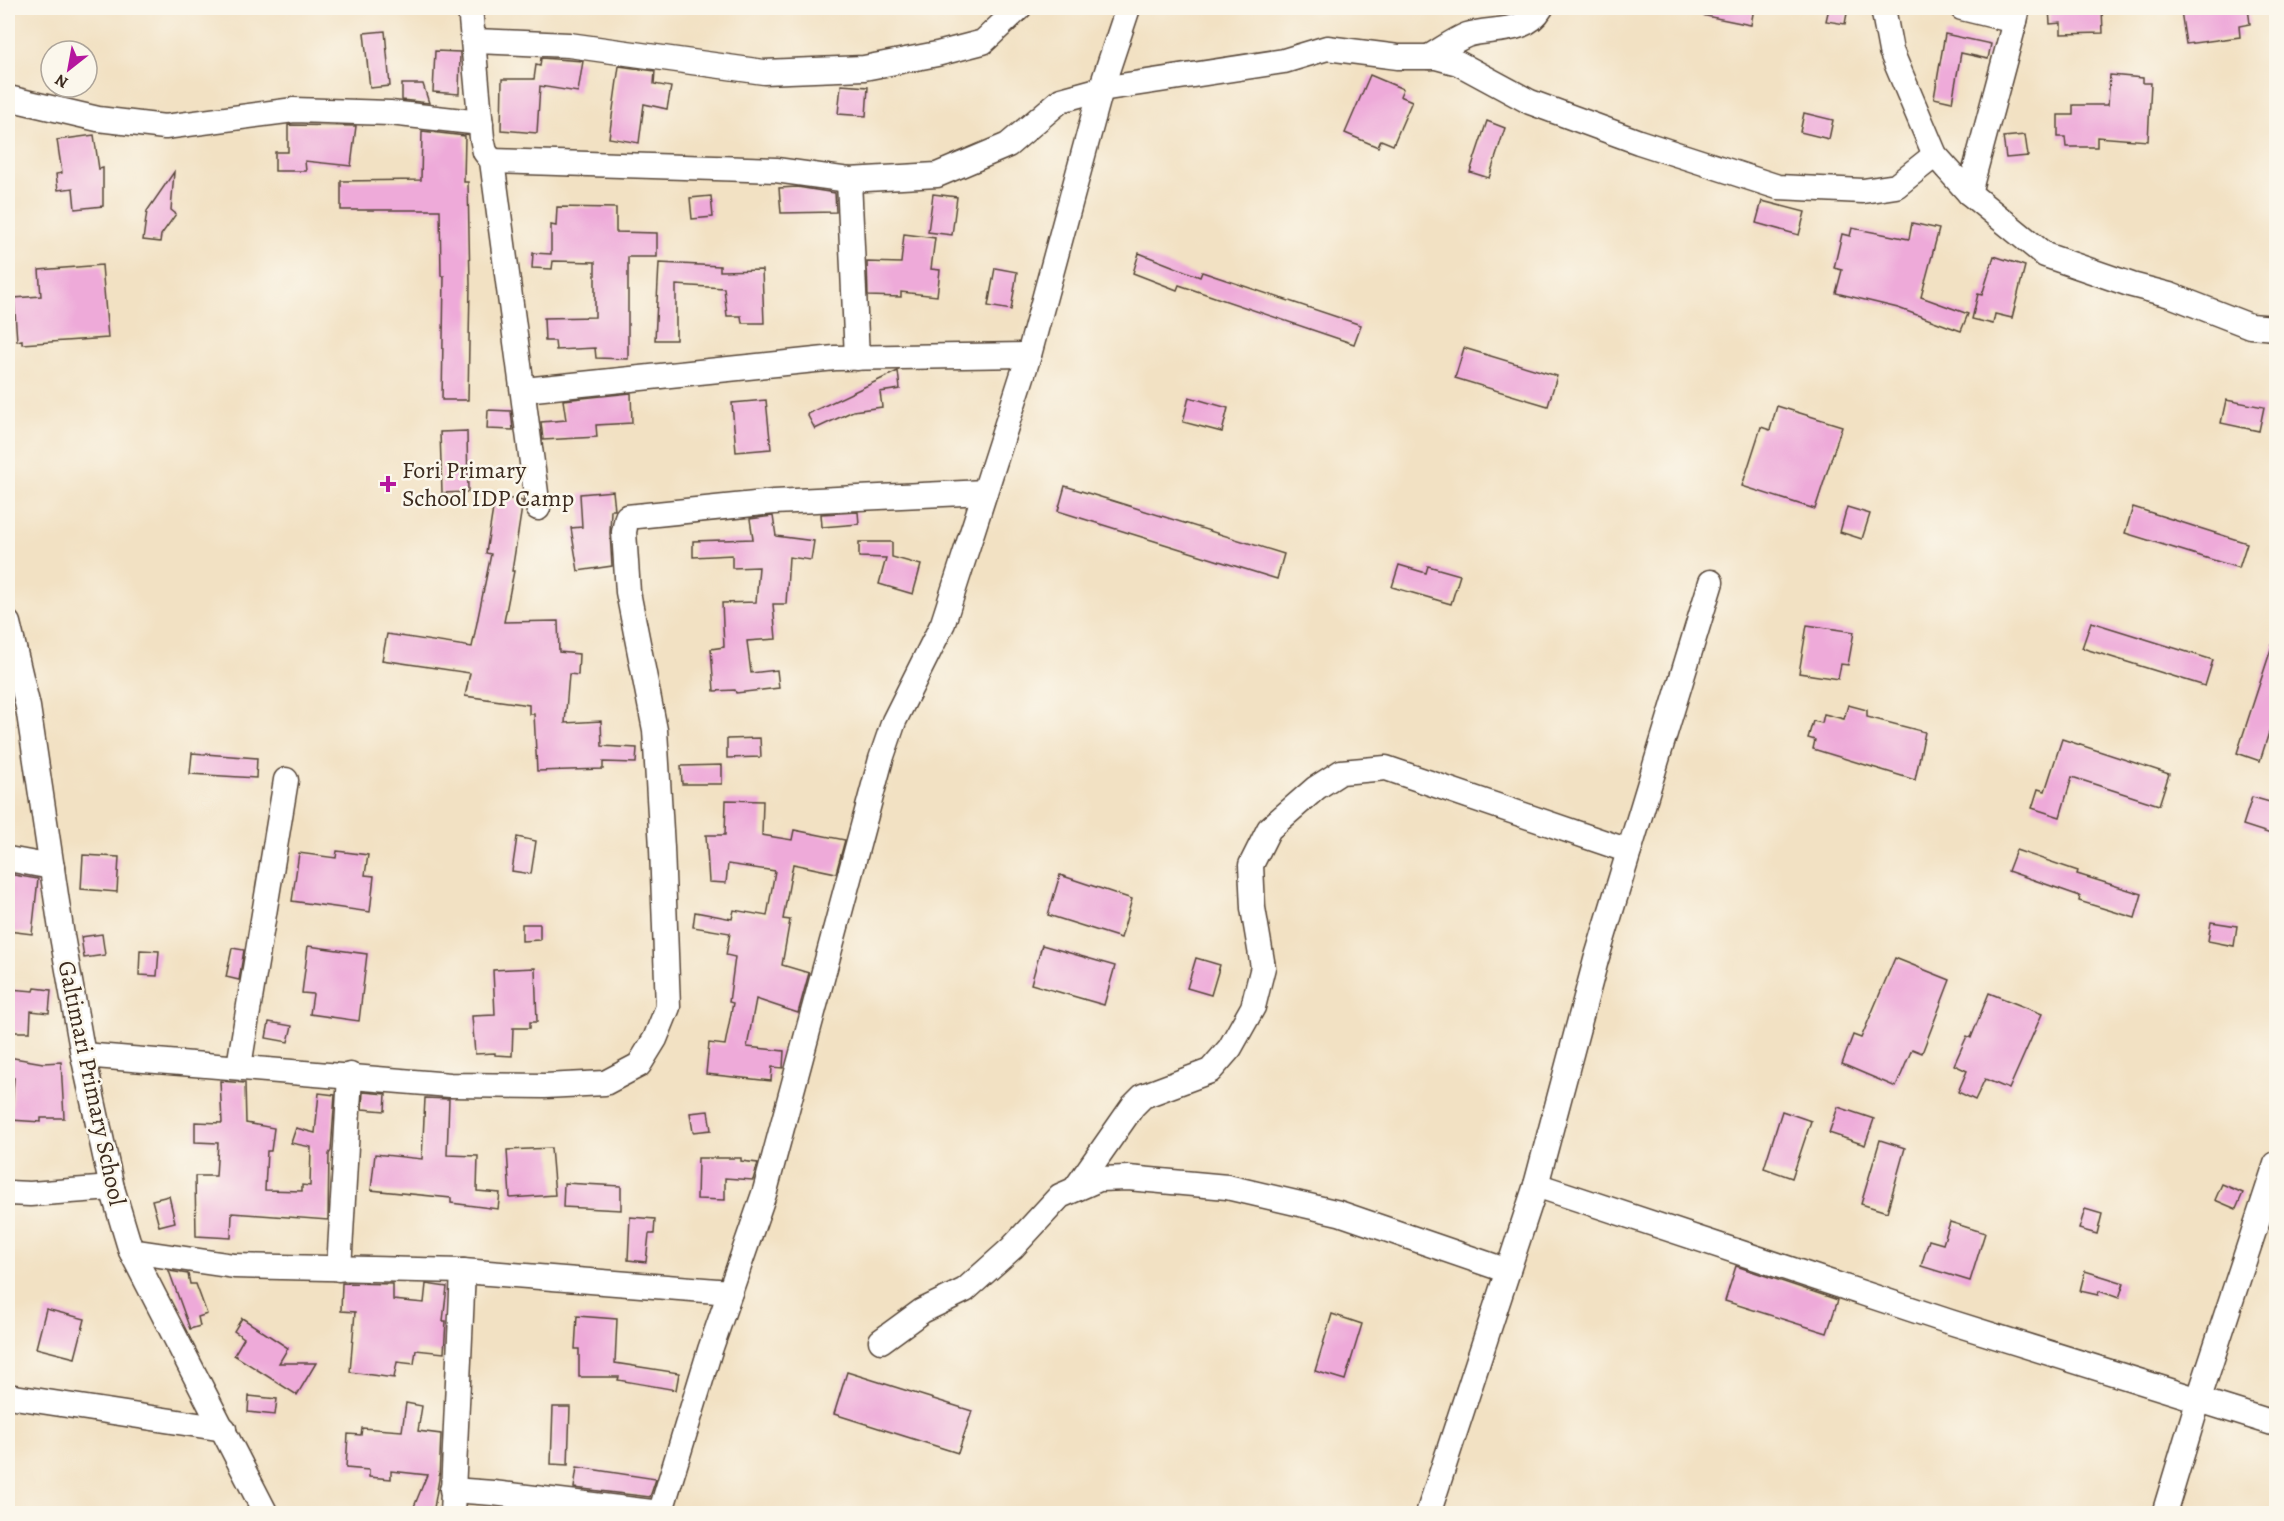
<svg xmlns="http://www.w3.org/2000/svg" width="2284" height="1521" viewBox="0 0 2284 1521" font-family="Alegreya,serif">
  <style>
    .building { fill: #eeaad9 }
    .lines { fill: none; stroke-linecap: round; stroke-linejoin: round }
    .street-casing { stroke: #564537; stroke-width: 27 }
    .street { stroke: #fff; stroke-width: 24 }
    .poi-dot { fill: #b5179e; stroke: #fbf7ec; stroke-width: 2 }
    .labels { text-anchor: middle; stroke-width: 5; stroke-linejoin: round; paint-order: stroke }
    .poi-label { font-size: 24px; fill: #3b2a1e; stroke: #fbf7ec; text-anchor: start }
    .street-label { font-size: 24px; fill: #3b2a1e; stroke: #fbf7ec }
  </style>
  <rect width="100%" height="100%" fill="#fbf7ec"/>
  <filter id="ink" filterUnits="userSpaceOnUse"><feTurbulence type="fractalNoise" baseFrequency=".0167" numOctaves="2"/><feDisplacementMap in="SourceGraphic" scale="12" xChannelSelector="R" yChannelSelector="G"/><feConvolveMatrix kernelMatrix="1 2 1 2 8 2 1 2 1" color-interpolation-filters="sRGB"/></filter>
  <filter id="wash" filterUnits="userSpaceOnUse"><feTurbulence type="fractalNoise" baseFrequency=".008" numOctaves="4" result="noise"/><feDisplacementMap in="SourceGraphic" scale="24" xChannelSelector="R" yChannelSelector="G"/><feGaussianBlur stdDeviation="1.35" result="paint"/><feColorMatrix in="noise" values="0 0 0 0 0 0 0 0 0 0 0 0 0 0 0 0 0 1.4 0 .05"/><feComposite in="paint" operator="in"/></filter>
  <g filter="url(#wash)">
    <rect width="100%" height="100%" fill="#f2e1c3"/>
    <g id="blocks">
      <!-- building -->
      <g class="building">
        <path d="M1702 8H1754L1751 25 1701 15Z"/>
        <path d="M1829 8H1848L1845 24 1826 21Z"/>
        <path d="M2049 8H2102L2103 33 2061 34V23L2050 24Z"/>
        <path d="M2208 8H2248L2250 24 2239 26 2240 37 2186 44 2181 11Z"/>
        <path d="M385 31 390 86 370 88 364 33Z"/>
        <path d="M1945 34 1991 44 1988 59 1961 53 1952 102 1934 98Z"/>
        <path d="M435 51 460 52 459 94 433 92Z"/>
        <path d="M541 58 583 61 578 92 540 86 537 133 501 130 502 79H534L536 65 540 66Z"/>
        <path d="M619 66 655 71 654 84 671 87 667 109 644 104 639 143 609 138Z"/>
        <path d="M1370 75 1403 89 1400 96 1412 101 1393 145 1381 140 1378 147 1345 133Z"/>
        <path d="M2110 75 2143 78V83H2151L2148 141 2097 137V147H2066L2065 137H2058V115H2073V105H2108Z"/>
        <path d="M402 84H423L429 103 402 100Z"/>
        <path d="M841 85 868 87 866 116 838 114Z"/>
        <path d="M1804 113 1833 120 1829 139 1800 132Z"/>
        <path d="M1487 121 1505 128 1489 178 1470 172Z"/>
        <path d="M288 125 356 126 351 166 305 161 306 171H275V152H288Z"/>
        <path d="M422 131 465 136 464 182H468L470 284 468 400H442L444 276H441L440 210H341V181L421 180Z"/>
        <path d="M94 135 99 169 103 168V206L75 209 73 188 58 190 56 174 62 173 57 140Z"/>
        <path d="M2025 135 2028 156 2006 158 2003 137Z"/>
        <path d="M174 172 171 210 176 214 161 235 160 242 143 240 147 211Z"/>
        <path d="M797 187 835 193 836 212 781 213 779 188Z"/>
        <path d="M933 194 957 197 952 235 928 232Z"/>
        <path d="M711 196 713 217 692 219 690 198Z"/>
        <path d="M1762 201 1805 212 1799 235 1756 223Z"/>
        <path d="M557 207 616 208V232L657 233V257H628V359L596 358 595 348 556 350 555 341H545L544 318 595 317V262L553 261 552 269 532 268 533 253 551 254V225L556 226Z"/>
        <path d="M1912 223 1939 229 1921 297 1968 314 1961 331 1898 308 1836 293 1842 270 1834 268 1842 234 1850 236 1852 228 1909 239Z"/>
        <path d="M904 234 935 238 931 269 940 270 937 296 901 292V297L868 296 867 262 901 263Z"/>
        <path d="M1139 253 1200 277 1202 272 1361 325 1354 344 1179 285 1177 290 1133 273Z"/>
        <path d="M1994 256 2025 266 2012 318 1995 314 1993 324 1972 319 1978 294 1982 295Z"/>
        <path d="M659 263 720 266V271L762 270 764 323H742L741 316H727L724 288 676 285V340H655Z"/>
        <path d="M102 265 108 338 22 344V340L17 341 14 298 41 296 39 270Z"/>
        <path d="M995 268 1017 272 1011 310 988 306Z"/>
        <path d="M1464 348 1557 376 1548 406 1455 378Z"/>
        <path d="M898 371 900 389 880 392 882 407 853 411 815 429 807 414Z"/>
        <path d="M631 393 632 423 596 425 597 437 543 440 541 422 566 420 563 400Z"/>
        <path d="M1189 397 1228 408 1222 432 1183 422Z"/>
        <path d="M766 400 771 449 736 452 732 403Z"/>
        <path d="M2226 400 2264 407 2259 431 2221 423Z"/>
        <path d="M1777 406 1842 426 1815 509 1742 486 1761 427 1770 430Z"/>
        <path d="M488 410 511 411 513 430 487 429Z"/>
        <path d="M467 431 468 492 442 493 440 432Z"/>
        <path d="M1065 486 1284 554 1277 579 1058 511Z"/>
        <path d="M613 491 615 510H611L610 533 612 566 578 571 571 528 582 527 580 494Z"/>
        <path d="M495 496 523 501 512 571H514L504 622 558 621 559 652 579 654 578 675 569 674 565 723 601 721 602 746 637 748 636 763 603 762V769L537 771 534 714H529V705L465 696 470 673 382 660 387 634 472 647 491 554 486 553Z"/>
        <path d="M1847 507 1870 514 1862 539 1840 532Z"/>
        <path d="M2133 507 2247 543 2239 568 2125 533Z"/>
        <path d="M858 512 859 524 822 527 821 514Z"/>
        <path d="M773 516 776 536 814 541 811 560 789 557 786 604H773L776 639 747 641 751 673 777 670 779 688 736 693 735 690 714 691 711 649 724 647 722 603 756 602 759 567 732 568V555L693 557V541L753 539 750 519Z"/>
        <path d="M859 542H892V557L921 565 913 594 879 584 886 558 859 557Z"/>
        <path d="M1399 565 1426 573 1428 566 1460 575 1451 604 1392 587Z"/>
        <path d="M2091 622 2213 660 2205 686 2082 648Z"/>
        <path d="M1807 625 1854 632 1848 665 1841 664 1838 679 1799 673Z"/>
        <path d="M2273 643 2277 644V707L2260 761 2237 753Z"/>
        <path d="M1848 705 1867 710V717L1925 732 1915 780 1813 749 1815 740 1808 738 1813 721 1822 723 1824 714 1844 719Z"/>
        <path d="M760 738 761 757 727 758V739Z"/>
        <path d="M2062 739 2169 774 2159 805 2072 777 2060 817 2032 808 2038 789 2045 791Z"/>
        <path d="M192 753 257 758 256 778 190 774Z"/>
        <path d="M722 765V784H682L681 766Z"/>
        <path d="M2252 797 2277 804V836L2243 825Z"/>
        <path d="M726 800 763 801 762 835 792 840 794 830 845 840 836 873 793 864 783 919 790 920 782 965 809 973 798 1013 756 999 747 1047 784 1051 783 1068 772 1067 771 1081 706 1074 709 1043 725 1045 733 1003 729 1002 735 957 726 955 730 933 693 927 695 912 732 919 734 910 767 916 775 871 728 864 726 883 709 882 706 835H725Z"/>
        <path d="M517 837 536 841 531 874 512 871Z"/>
        <path d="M2016 850 2078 871 2077 874 2142 894 2135 918 2079 901 2080 896 2008 871Z"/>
        <path d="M337 851 368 855 365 875 374 876 370 912 292 901 299 853 336 858Z"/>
        <path d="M83 855 119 857 117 892 81 889Z"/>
        <path d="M8 874 38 879 32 934 8 931Z"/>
        <path d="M1060 875 1132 899 1121 938 1048 915Z"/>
        <path d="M2211 922 2237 926 2234 946 2208 941Z"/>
        <path d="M522 924H540V940L522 941Z"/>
        <path d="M102 934 105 955 84 958 81 937Z"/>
        <path d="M1042 945 1115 966 1104 1005 1031 984Z"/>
        <path d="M308 946 367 954 359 1021 310 1014 313 994 302 993Z"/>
        <path d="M232 948 244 950 239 980 226 977Z"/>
        <path d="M140 950 159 951 157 976 139 975Z"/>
        <path d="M1196 958 1220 965 1211 995 1187 988Z"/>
        <path d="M1895 958 1950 980 1922 1053 1912 1049 1896 1087 1842 1064 1853 1035 1861 1038Z"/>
        <path d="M535 968 537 1022H530V1028H513L512 1056 495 1055V1053L475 1054 472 1016 495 1015 493 970Z"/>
        <path d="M35 988 51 990 49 1013 31 1011 30 1032H8L10 989 34 991Z"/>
        <path d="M1989 993 2042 1014 2009 1089 1985 1079 1975 1100 1958 1092 1967 1071 1954 1065 1967 1036 1971 1038Z"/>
        <path d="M269 1022 292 1026 288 1042 266 1038Z"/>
        <path d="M8 1057 43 1063 61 1062 64 1118H41V1122L11 1120 14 1078 8 1077Z"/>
        <path d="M220 1081 245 1083 246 1123 274 1128 271 1151H267L265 1190 302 1191V1185L310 1186 311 1147 291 1143 296 1128 315 1133 319 1093 335 1095 331 1151 329 1154 328 1220 232 1213 231 1238 196 1236 195 1176H216L218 1143 195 1142V1122L222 1123Z"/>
        <path d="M363 1092 386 1094 385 1111 362 1109Z"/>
        <path d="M425 1098 449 1099 447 1155 478 1156 477 1191 500 1193 498 1209 451 1203V1198L371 1190 375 1154 422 1159Z"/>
        <path d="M1838 1107 1874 1119 1865 1145 1829 1133Z"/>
        <path d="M708 1111 711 1130 693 1132 690 1113Z"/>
        <path d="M1782 1111 1811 1121 1792 1178 1764 1168Z"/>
        <path d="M1880 1140 1905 1148 1887 1212 1861 1204Z"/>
        <path d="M551 1148 555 1195 510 1198 507 1150Z"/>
        <path d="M698 1158H741V1161L758 1163 753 1180 725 1178V1200L697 1199Z"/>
        <path d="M564 1183 621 1186V1210L563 1207Z"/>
        <path d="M2222 1184 2243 1193 2236 1209 2215 1200Z"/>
        <path d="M169 1196 175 1222 159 1226 152 1200Z"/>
        <path d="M2085 1209 2102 1214 2097 1234 2079 1229Z"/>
        <path d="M630 1217 655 1219 654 1234H649L646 1262 628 1260Z"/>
        <path d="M1950 1222 1985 1233 1970 1281 1921 1266 1929 1240 1943 1244Z"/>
        <path d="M1736 1266 1838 1300 1827 1333 1725 1301Z"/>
        <path d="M169 1271 188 1274 190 1284H196L207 1314 198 1317 200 1326 190 1329Z"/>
        <path d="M2085 1271 2124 1283 2119 1298 2099 1291 2098 1295 2080 1291Z"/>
        <path d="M342 1283 393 1284V1300L424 1303 426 1284 447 1287 443 1321H446L444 1353 416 1350 414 1364 397 1362 394 1378 350 1372 355 1312 341 1311Z"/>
        <path d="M46 1309 85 1319 75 1358 36 1348Z"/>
        <path d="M1332 1314 1362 1324 1345 1380 1315 1371Z"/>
        <path d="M577 1316 617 1319 615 1363 679 1373 676 1390 618 1380 619 1377H579V1349H575Z"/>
        <path d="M242 1318 288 1348 279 1363H316L297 1395 234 1355 244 1338 234 1331Z"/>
        <path d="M847 1372 972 1411 958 1453 834 1414Z"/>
        <path d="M249 1396 277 1399 275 1415 248 1412Z"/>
        <path d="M406 1403 422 1406 418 1431 441 1434 439 1479 433 1514H411L427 1475 391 1471V1479L369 1477V1470L346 1468 348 1434 361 1435 362 1428 402 1431Z"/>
        <path d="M553 1407H570L568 1465 551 1464Z"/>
        <path d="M577 1467 656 1479 650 1497 574 1488Z"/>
      </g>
    </g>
  </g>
  <g filter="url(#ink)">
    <use href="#blocks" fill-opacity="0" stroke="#564537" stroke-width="1.5"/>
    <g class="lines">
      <!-- street casing -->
      <g class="street-casing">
        <g id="street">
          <path d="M470 8 482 138 485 152 492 161 538 508"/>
          <path d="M1883 8 1891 51 1935 155 1969 193 2045 255 2132 285 2170 295 2250 326 2276 328"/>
          <path d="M1962 8 2015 21 2018 8"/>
          <path d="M475 41 569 45 764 72 864 68 937 54 983 42 1019 8"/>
          <path d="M1429 57C1441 50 1454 40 1467 35 1492 27 1525 35 1541 8"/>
          <path d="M8 98 98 119 165 127 294 110 390 113 481 123"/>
          <path d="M492 161 776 170 849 180 937 175 1008 145 1061 100 1101 89 1284 61 1327 48 1398 57H1436L1458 63 1530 102 1639 142 1778 187 1863 191 1896 186 1935 155"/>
          <path d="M849 180 857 358"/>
          <path d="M1969 193 2015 21"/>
          <path d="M524 390 835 358 1029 355"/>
          <path d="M8 623 28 707 62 936 83 1055 112 1188 131 1251 266 1514"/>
          <path d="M8 859 52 867"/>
          <path d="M83 1055 450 1085 545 1086 605 1083 639 1065 655 1039 668 1007 662 848 655 730 628 592 624 532 627 517 774 502 985 492"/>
          <path d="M239 1066 286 780"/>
          <path d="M1536 1185 1950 1322 2276 1424"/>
          <path d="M1075 1189 1133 1106 1143 1096 1210 1071 1230 1048 1253 1007 1263 967 1253 908 1251 865 1269 829 1316 788 1341 772 1386 768 1629 851"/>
          <path d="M8 1193 30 1194 112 1188"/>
          <path d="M131 1251 234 1266 463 1271 730 1292"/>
          <path d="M339 1269 350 1075"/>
          <path d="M881 1341 922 1311 965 1290 1012 1248 1060 1196 1099 1179 1128 1178 1227 1187 1339 1213 1508 1271"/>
          <path d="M8 1396 224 1429"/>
          <path d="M452 1490 493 1493 660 1513"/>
          <path d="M452 1514 463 1271"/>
          <path d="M660 1514 710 1350 765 1191 881 759 894 721 943 623 1029 355 1101 89 1128 8"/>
          <path d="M1428 1514 1536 1185 1596 960 1711 582"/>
          <path d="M2164 1514 2199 1398 2276 1164"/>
        </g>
      </g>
      <!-- street -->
      <use href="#street" class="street"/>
    </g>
  </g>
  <!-- markers -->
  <path class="poi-dot" d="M385 475h6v6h6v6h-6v6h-6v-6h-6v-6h6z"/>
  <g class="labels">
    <!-- poi labels -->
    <g class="poi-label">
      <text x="402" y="478">Fori Primary<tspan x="402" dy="28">School IDP Camp</tspan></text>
    </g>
    <!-- street labels -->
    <g class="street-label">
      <text transform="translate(92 1083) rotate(78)" y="8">Galtimari Primary School</text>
    </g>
  </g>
  <!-- margin -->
  <rect width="2284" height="1521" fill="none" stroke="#fbf7ec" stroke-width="30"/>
  <!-- north arrow -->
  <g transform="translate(69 69) rotate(211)"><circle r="28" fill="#fbf7ec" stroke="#aea59a" stroke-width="1.5"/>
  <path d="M0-4.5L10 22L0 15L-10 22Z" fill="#b5179e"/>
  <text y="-9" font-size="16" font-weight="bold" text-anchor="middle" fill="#3b2a1e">N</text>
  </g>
</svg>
